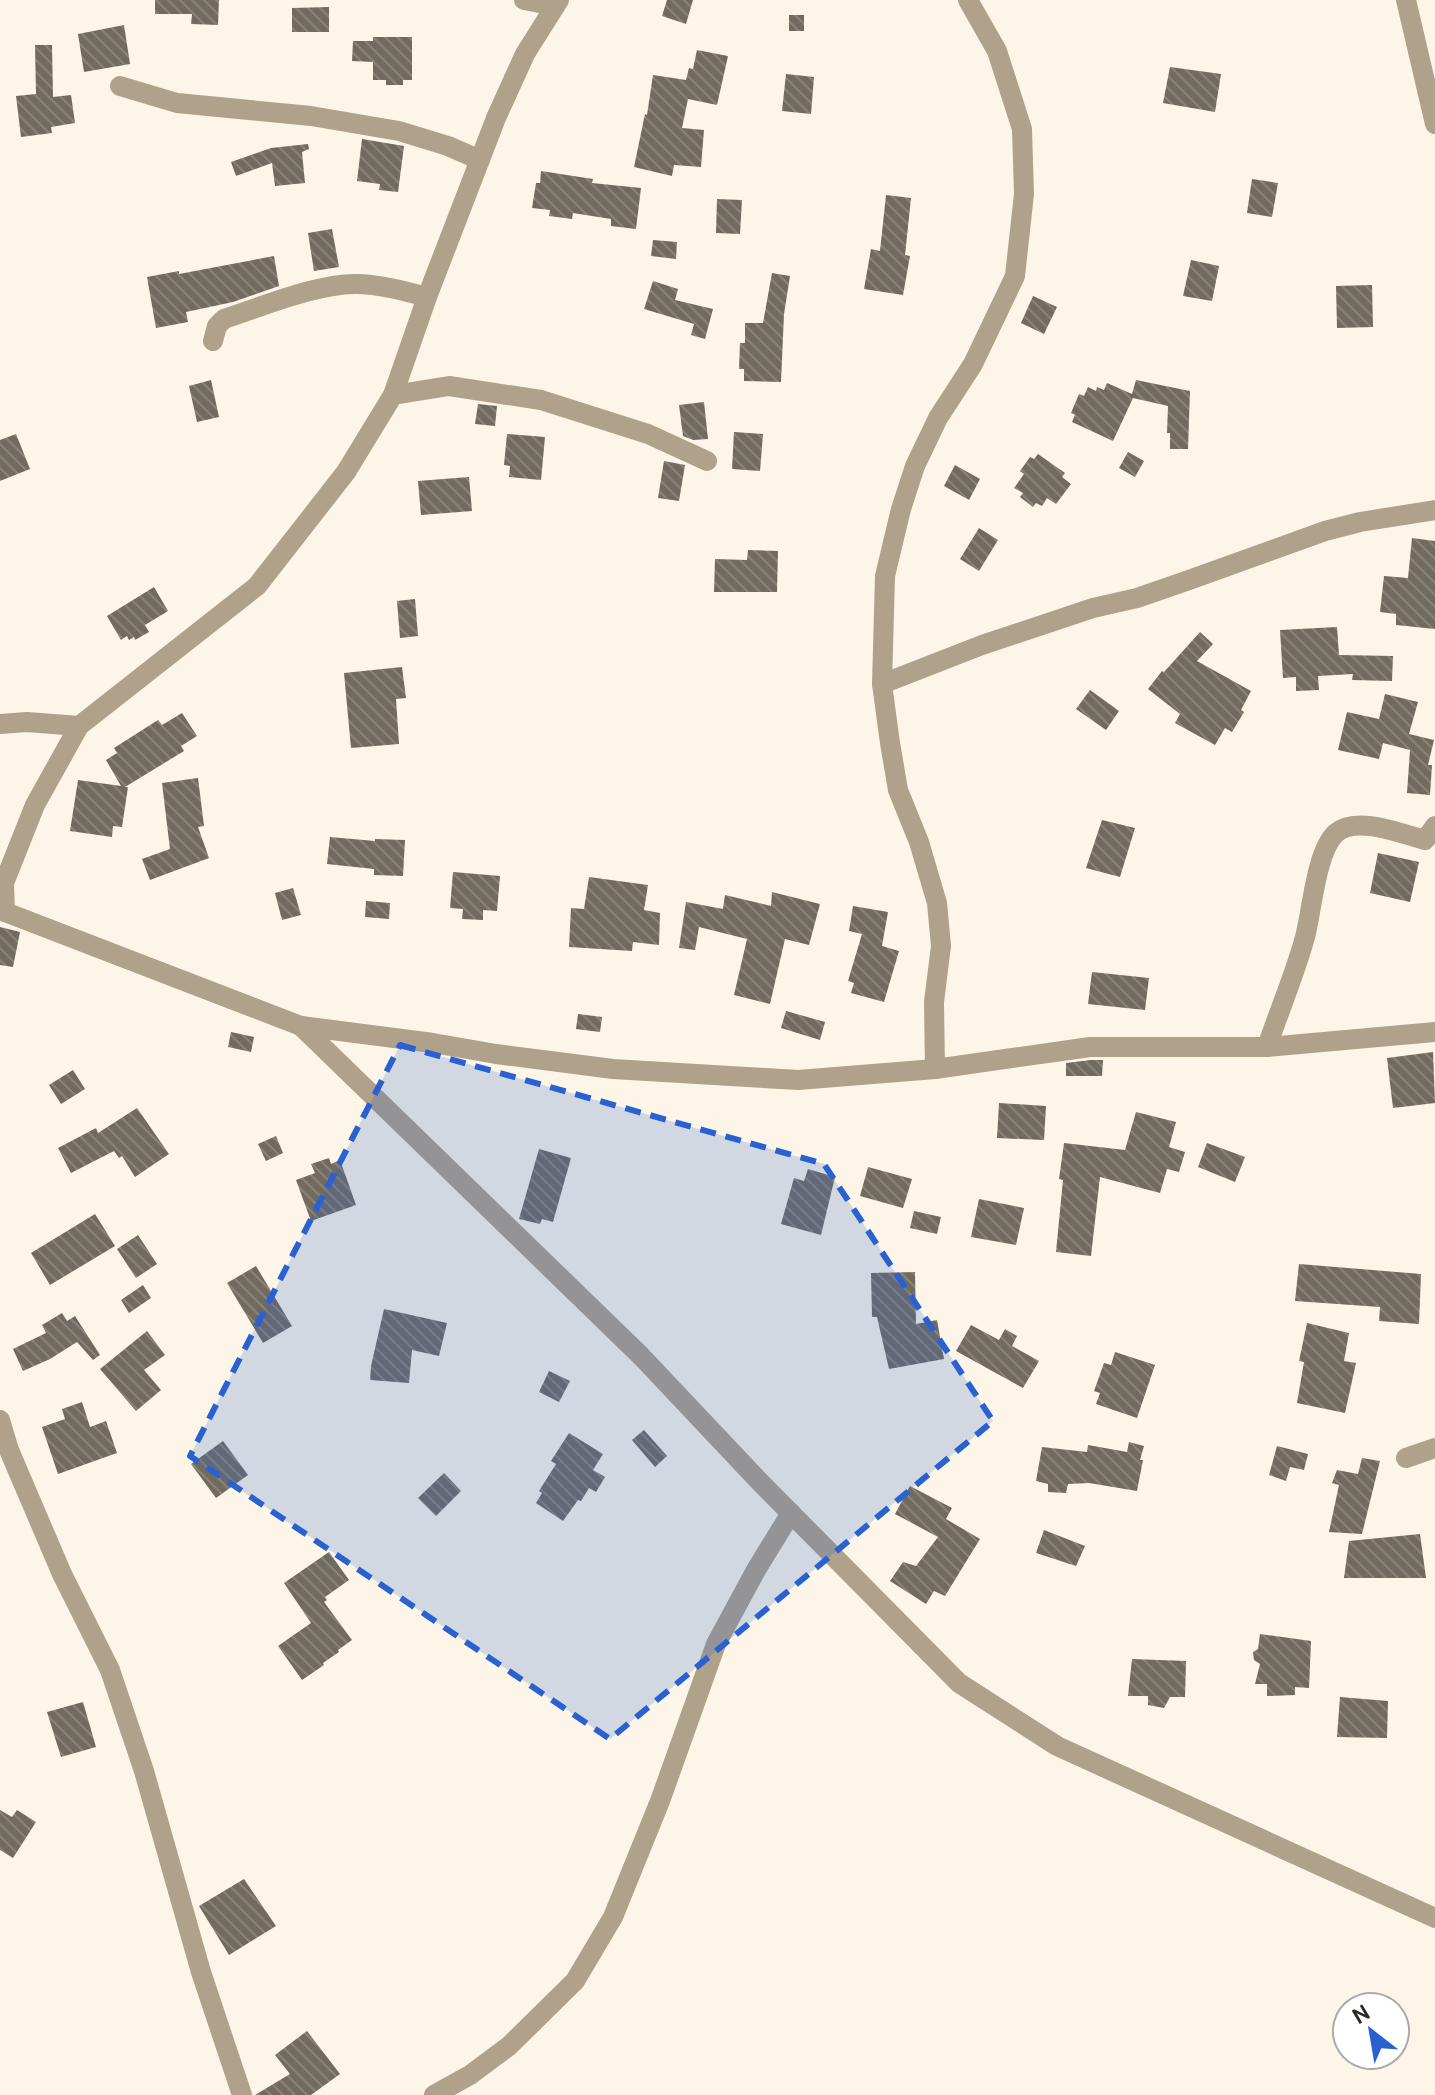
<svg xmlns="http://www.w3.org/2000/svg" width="1435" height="2095" viewBox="0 0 1435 2095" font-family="Cabin,sans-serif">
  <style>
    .building { fill: url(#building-back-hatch) }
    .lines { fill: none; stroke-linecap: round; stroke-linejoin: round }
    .minor { stroke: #afa18a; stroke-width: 20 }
    .marked { fill: #2962d0; fill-opacity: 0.2; stroke: #2962d0; stroke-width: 6; stroke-dasharray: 16 10; stroke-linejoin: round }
  </style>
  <defs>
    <pattern id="building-back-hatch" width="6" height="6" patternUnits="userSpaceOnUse" patternTransform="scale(2)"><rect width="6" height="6" fill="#716a5e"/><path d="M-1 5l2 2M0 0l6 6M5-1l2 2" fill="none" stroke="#89847b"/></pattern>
  </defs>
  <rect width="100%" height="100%" fill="#fdf5e7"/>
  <!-- building -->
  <g class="building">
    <path d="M155 0H219L218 25 191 24 192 14H155Z"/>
    <path d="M667 0H693L686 24 662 16Z"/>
    <path d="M329 7V32H292V8Z"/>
    <rect x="789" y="15" width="15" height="16"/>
    <path d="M124 25 130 64 84 72 78 34Z"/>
    <path d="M373 37H412V80H403V85H386V80H373V62L352 61 353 41H373Z"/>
    <path d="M35 45H52L53 97 71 95 75 123 51 127 52 133 21 137 16 96 36 94Z"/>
    <path d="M697 50 728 56 717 105 688 99 682 128 704 130 701 167 674 165 672 176 634 167 645 114 647 115 653 75 686 80 689 68 693 69Z"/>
    <path d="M1170 67 1221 74 1215 112 1163 103Z"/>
    <path d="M786 74 814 77 811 114 782 111Z"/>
    <path d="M362 139 404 146 398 192 379 190 380 184 357 181Z"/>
    <path d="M308 144 309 149 302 152 305 183 275 186 272 163 236 176 231 162 271 148Z"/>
    <path d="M541 171 593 179 592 183 641 188 636 229 611 226V219L573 213 572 219 549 216 550 210 532 208 536 183H540Z"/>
    <path d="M1252 179 1278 183 1272 217 1247 213Z"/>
    <path d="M886 195 911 198 905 255 910 256 903 295 864 289 871 249 880 251Z"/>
    <path d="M717 199 742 200 740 234 716 233Z"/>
    <path d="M332 229 339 267 314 271 308 233Z"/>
    <path d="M653 240 677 242 676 259 651 256Z"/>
    <path d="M274 256 279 286 233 302 186 312 188 322 156 328 147 277 179 271V274Z"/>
    <path d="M1191 260 1219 266 1212 301 1183 296Z"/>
    <path d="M772 273 790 276 784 314 781 382 744 381V369H739L740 343H745V323H763Z"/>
    <path d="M653 281 678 289 675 300 713 309 705 339 691 335 694 324 644 309Z"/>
    <path d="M1372 285 1373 327 1337 328 1336 286Z"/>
    <path d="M1033 296 1057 307 1044 334 1021 323Z"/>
    <path d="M211 380 219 417 197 422 189 386Z"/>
    <path d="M1136 380 1190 391 1188 449H1170V433H1167L1168 406 1133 398 1113 441 1072 422 1075 415 1071 413 1079 394 1084 396 1088 387 1096 391 1097 387 1104 390 1107 383 1132 394Z"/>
    <path d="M704 402 708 439 693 440 683 436 679 405Z"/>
    <path d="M478 404 497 406 495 426 475 424Z"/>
    <path d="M734 432 763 434 760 471 732 469Z"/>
    <path d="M16 434 30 469 0 481V440Z"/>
    <path d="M507 434 545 437 541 480 509 477 510 466 504 465Z"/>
    <path d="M1128 452 1144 461 1135 477 1119 468Z"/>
    <path d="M1038 454 1065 473 1062 477 1071 484 1056 504 1047 498 1042 506 1036 503 1033 507 1020 497 1023 493 1014 488 1024 474 1020 471 1030 457 1034 459Z"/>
    <path d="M664 461 685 465 679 501 658 498Z"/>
    <path d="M955 465 980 479 969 500 944 486Z"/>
    <path d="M469 477 472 511 421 515 418 481Z"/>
    <path d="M979 528 998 540 979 571 960 559Z"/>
    <path d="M1412 538 1435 541V629L1396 625V614L1380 612 1384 576 1408 578Z"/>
    <path d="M748 550 778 551 777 592H714L715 559 747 560Z"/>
    <path d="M154 587 168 611 145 625 149 632 135 640 134 637 129 640 127 636 121 640 107 616Z"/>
    <path d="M415 599 418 636 400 638 397 601Z"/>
    <path d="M1337 627 1339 655 1393 656 1392 681 1352 680 1353 674 1318 676 1319 690 1296 691V677L1283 678 1280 630Z"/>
    <path d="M1200 632 1213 644 1197 661 1251 691 1241 710 1244 712 1232 732 1225 728 1215 745 1175 723 1180 714 1148 689 1162 671 1164 672Z"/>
    <path d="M402 667 406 698 396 699 399 744 351 748 344 673Z"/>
    <path d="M1090 690 1119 711 1106 730 1076 709Z"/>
    <path d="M1385 694 1418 702 1409 734 1434 740 1428 765H1432L1430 795 1407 793 1410 750 1383 743 1379 759 1338 750 1347 712 1379 719Z"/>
    <path d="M182 713 197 736 181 746 184 751 125 787H128L122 827 113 826 112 837 70 831 78 780 121 786 106 760 117 753 114 748 158 720 162 725Z"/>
    <path d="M198 778 204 826 198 827 209 858 150 880 142 859 170 849 162 783Z"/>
    <path d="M1102 820 1135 828 1120 877 1086 868Z"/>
    <path d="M330 837 375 841V839L405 840 403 876 374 875V869L327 864Z"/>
    <path d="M1378 853 1419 862 1410 902 1370 893Z"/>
    <path d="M453 872 500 876 497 911 483 910V920L462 919 463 909 450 908Z"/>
    <path d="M589 877 648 885 644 910 660 913 659 945 633 942 632 951 569 947 571 908 584 909Z"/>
    <path d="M293 888 301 915 282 920 275 893Z"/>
    <path d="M772 892 820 904 809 945 785 939 770 1004 734 995 747 939 699 927 695 950 679 948 686 902 723 909 725 895 771 906Z"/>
    <path d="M366 901 390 903 389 919 365 917Z"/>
    <path d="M853 906 888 912 882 946 899 951 884 1002 851 993 854 983 848 981 862 934 849 931Z"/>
    <path d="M0 927 20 932 13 967 0 965Z"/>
    <path d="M1092 972 1149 978 1145 1010 1088 1004Z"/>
    <path d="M786 1011 825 1022 820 1040 781 1028Z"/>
    <path d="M578 1014 602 1017 600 1032 576 1029Z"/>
    <path d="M231 1032 254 1037 251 1052 228 1047Z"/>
    <path d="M1433 1052 1435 1103 1393 1108 1387 1058Z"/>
    <path d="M1091 1060H1103L1102 1076H1066V1063Z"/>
    <path d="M73 1070 85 1089 61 1104 49 1085Z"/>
    <path d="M999 1103 1046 1106 1044 1140 997 1138Z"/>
    <path d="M137 1108 169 1154 135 1177 122 1156 119 1158 114 1151 71 1173 58 1148 96 1128 98 1133Z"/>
    <path d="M1136 1112 1176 1122 1169 1147 1185 1152 1179 1172 1167 1169 1160 1193 1100 1177 1091 1256 1056 1252 1063 1180 1059 1179 1064 1143 1125 1150Z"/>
    <path d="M276 1136 283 1153 266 1161 258 1144Z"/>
    <path d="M1207 1143 1245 1157 1235 1182 1198 1167Z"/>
    <path d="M539 1149 571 1158 553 1222 542 1219 540 1224 519 1219Z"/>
    <path d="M329 1158 331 1164 340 1160 356 1205 311 1221 296 1180 315 1173 311 1164Z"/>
    <path d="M868 1167 912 1179 903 1208 860 1196Z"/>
    <path d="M808 1169 835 1177 821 1235 781 1224 794 1178 804 1181Z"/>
    <path d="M979 1199 1024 1208 1016 1245 971 1237Z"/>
    <path d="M914 1211 941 1217 937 1234 910 1228Z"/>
    <path d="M95 1214 115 1246 50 1285 31 1253Z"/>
    <path d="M138 1235 157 1264 136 1278 117 1249Z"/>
    <path d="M1299 1264 1421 1274 1419 1324 1379 1321 1380 1307 1295 1301Z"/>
    <path d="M256 1266 292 1326 263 1343 227 1283Z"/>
    <path d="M915 1272 916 1324 937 1320 944 1359 889 1369 877 1317H872L871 1273Z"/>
    <path d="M143 1285 151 1298 129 1313 121 1300Z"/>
    <path d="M384 1309 447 1323 439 1356 412 1350 409 1383 370 1380 371 1366Z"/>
    <path d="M62 1313 67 1321 75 1316 100 1355 93 1360 77 1342 50 1359 23 1371 13 1349 46 1333 42 1325Z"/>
    <path d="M1307 1323 1349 1333 1344 1361 1356 1363 1345 1413 1297 1403 1304 1362 1299 1361Z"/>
    <path d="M971 1325 999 1340 1005 1329 1017 1336 1012 1346 1039 1361 1023 1388 956 1351Z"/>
    <path d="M147 1331 165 1355 144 1370 161 1390 136 1411 100 1369Z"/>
    <path d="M1115 1352 1155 1365 1137 1418 1096 1404 1100 1393 1094 1391 1104 1363 1111 1365Z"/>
    <path d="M549 1371 570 1381 559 1402 539 1392Z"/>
    <path d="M82 1402 90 1427 106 1421 117 1453 58 1474 42 1427 65 1419 62 1409Z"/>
    <path d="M644 1430 667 1456 655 1467 632 1440Z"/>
    <path d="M569 1433 603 1454 593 1470 605 1477 596 1492 589 1488 581 1501 578 1500 563 1521 536 1503 542 1493 539 1491 556 1464 551 1461Z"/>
    <path d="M223 1441 248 1475 216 1498 191 1464Z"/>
    <path d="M1129 1442 1144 1446 1140 1460H1143L1137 1491 1089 1483 1068 1484 1066 1493 1048 1492V1484L1036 1481 1042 1447 1087 1452 1088 1445 1127 1452Z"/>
    <path d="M1277 1446 1308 1454 1304 1470 1290 1467 1286 1481 1269 1475Z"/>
    <path d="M1362 1458 1380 1461 1362 1534 1329 1532 1339 1485 1332 1483 1337 1470 1358 1474Z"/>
    <path d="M444 1473 461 1491 436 1516 418 1498Z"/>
    <path d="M910 1486 952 1508 946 1519 980 1539 945 1596 934 1591 926 1604 890 1581 903 1562 916 1566 938 1537 895 1514Z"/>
    <path d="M1044 1530 1085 1546 1076 1566 1036 1553Z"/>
    <path d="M1420 1534 1426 1578H1344L1349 1541Z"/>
    <path d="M329 1552 349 1580 325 1597 327 1600 324 1602 352 1640 338 1650 339 1652 323 1663 324 1665 302 1680 278 1646 311 1623 284 1583Z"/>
    <path d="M1260 1634 1311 1641 1309 1688 1295 1687V1695L1267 1696V1684H1255L1260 1664 1254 1660 1253 1652 1258 1649Z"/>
    <path d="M1132 1659 1186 1661 1185 1697H1170L1164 1708 1148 1705V1696H1128Z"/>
    <path d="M1340 1697 1388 1701 1387 1738 1337 1737Z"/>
    <path d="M83 1702 96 1747 61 1757 47 1712Z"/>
    <path d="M0 1810 12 1817 17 1810 36 1822 13 1858 0 1850Z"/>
    <path d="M244 1879 276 1926 229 1955 199 1906Z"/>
    <path d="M307 2031 340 2074 311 2095H255L290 2074 275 2055Z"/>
  </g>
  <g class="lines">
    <!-- minor -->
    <g class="minor">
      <path d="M524 0 555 6"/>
      <path d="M1406 0 1435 124"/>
      <path d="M120 86 177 103 311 116 399 131 448 146 480 160"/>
      <path d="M213 341 217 326 224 319C261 307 321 282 359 284 382 285 404 291 427 297"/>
      <path d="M393 395 449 386 541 400 648 434 707 461"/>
      <path d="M882 684 982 645 1093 608 1137 598 1189 580 1325 531 1360 522 1435 510"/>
      <path d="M0 724 27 722 79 726"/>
      <path d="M0 910 301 1026 433 1043 496 1054 613 1069 798 1080 935 1069 1090 1047H1267L1435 1032"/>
      <path d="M5 912 4 883 35 805 79 726 257 586 346 472 393 395 427 297 496 118 525 54 559 0"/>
      <path d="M301 1026 641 1356 757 1479 959 1683 1057 1746 1435 1918"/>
      <path d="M1267 1047C1279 1011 1295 974 1305 937 1312 911 1316 851 1336 833 1356 815 1402 834 1425 840L1435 826"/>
      <path d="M935 1069 934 1002 941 946 937 903 919 842 898 790 890 743 882 684 885 576 901 509 915 466 938 418 973 364 1015 276 1024 194 1022 129 997 51 968 0"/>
      <path d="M0 1420 9 1450 62 1574 110 1670 144 1771 201 1972 242 2095"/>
      <path d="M1406 1458 1435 1448"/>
      <path d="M434 2095 470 2075 509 2046 575 1981 613 1917 660 1801 716 1644 756 1570 791 1513"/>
    </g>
  </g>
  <!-- marked area -->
  <path class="marked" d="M400 1045 824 1164 993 1421 610 1739 190 1456Z"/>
  <!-- north arrow -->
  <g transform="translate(1371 2031) rotate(329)"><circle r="38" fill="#ffffff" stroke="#abaaa8" stroke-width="2"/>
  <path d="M0-6L14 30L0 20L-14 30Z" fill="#2962d0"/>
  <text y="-12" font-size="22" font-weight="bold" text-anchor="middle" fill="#2d2a25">N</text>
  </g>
</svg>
